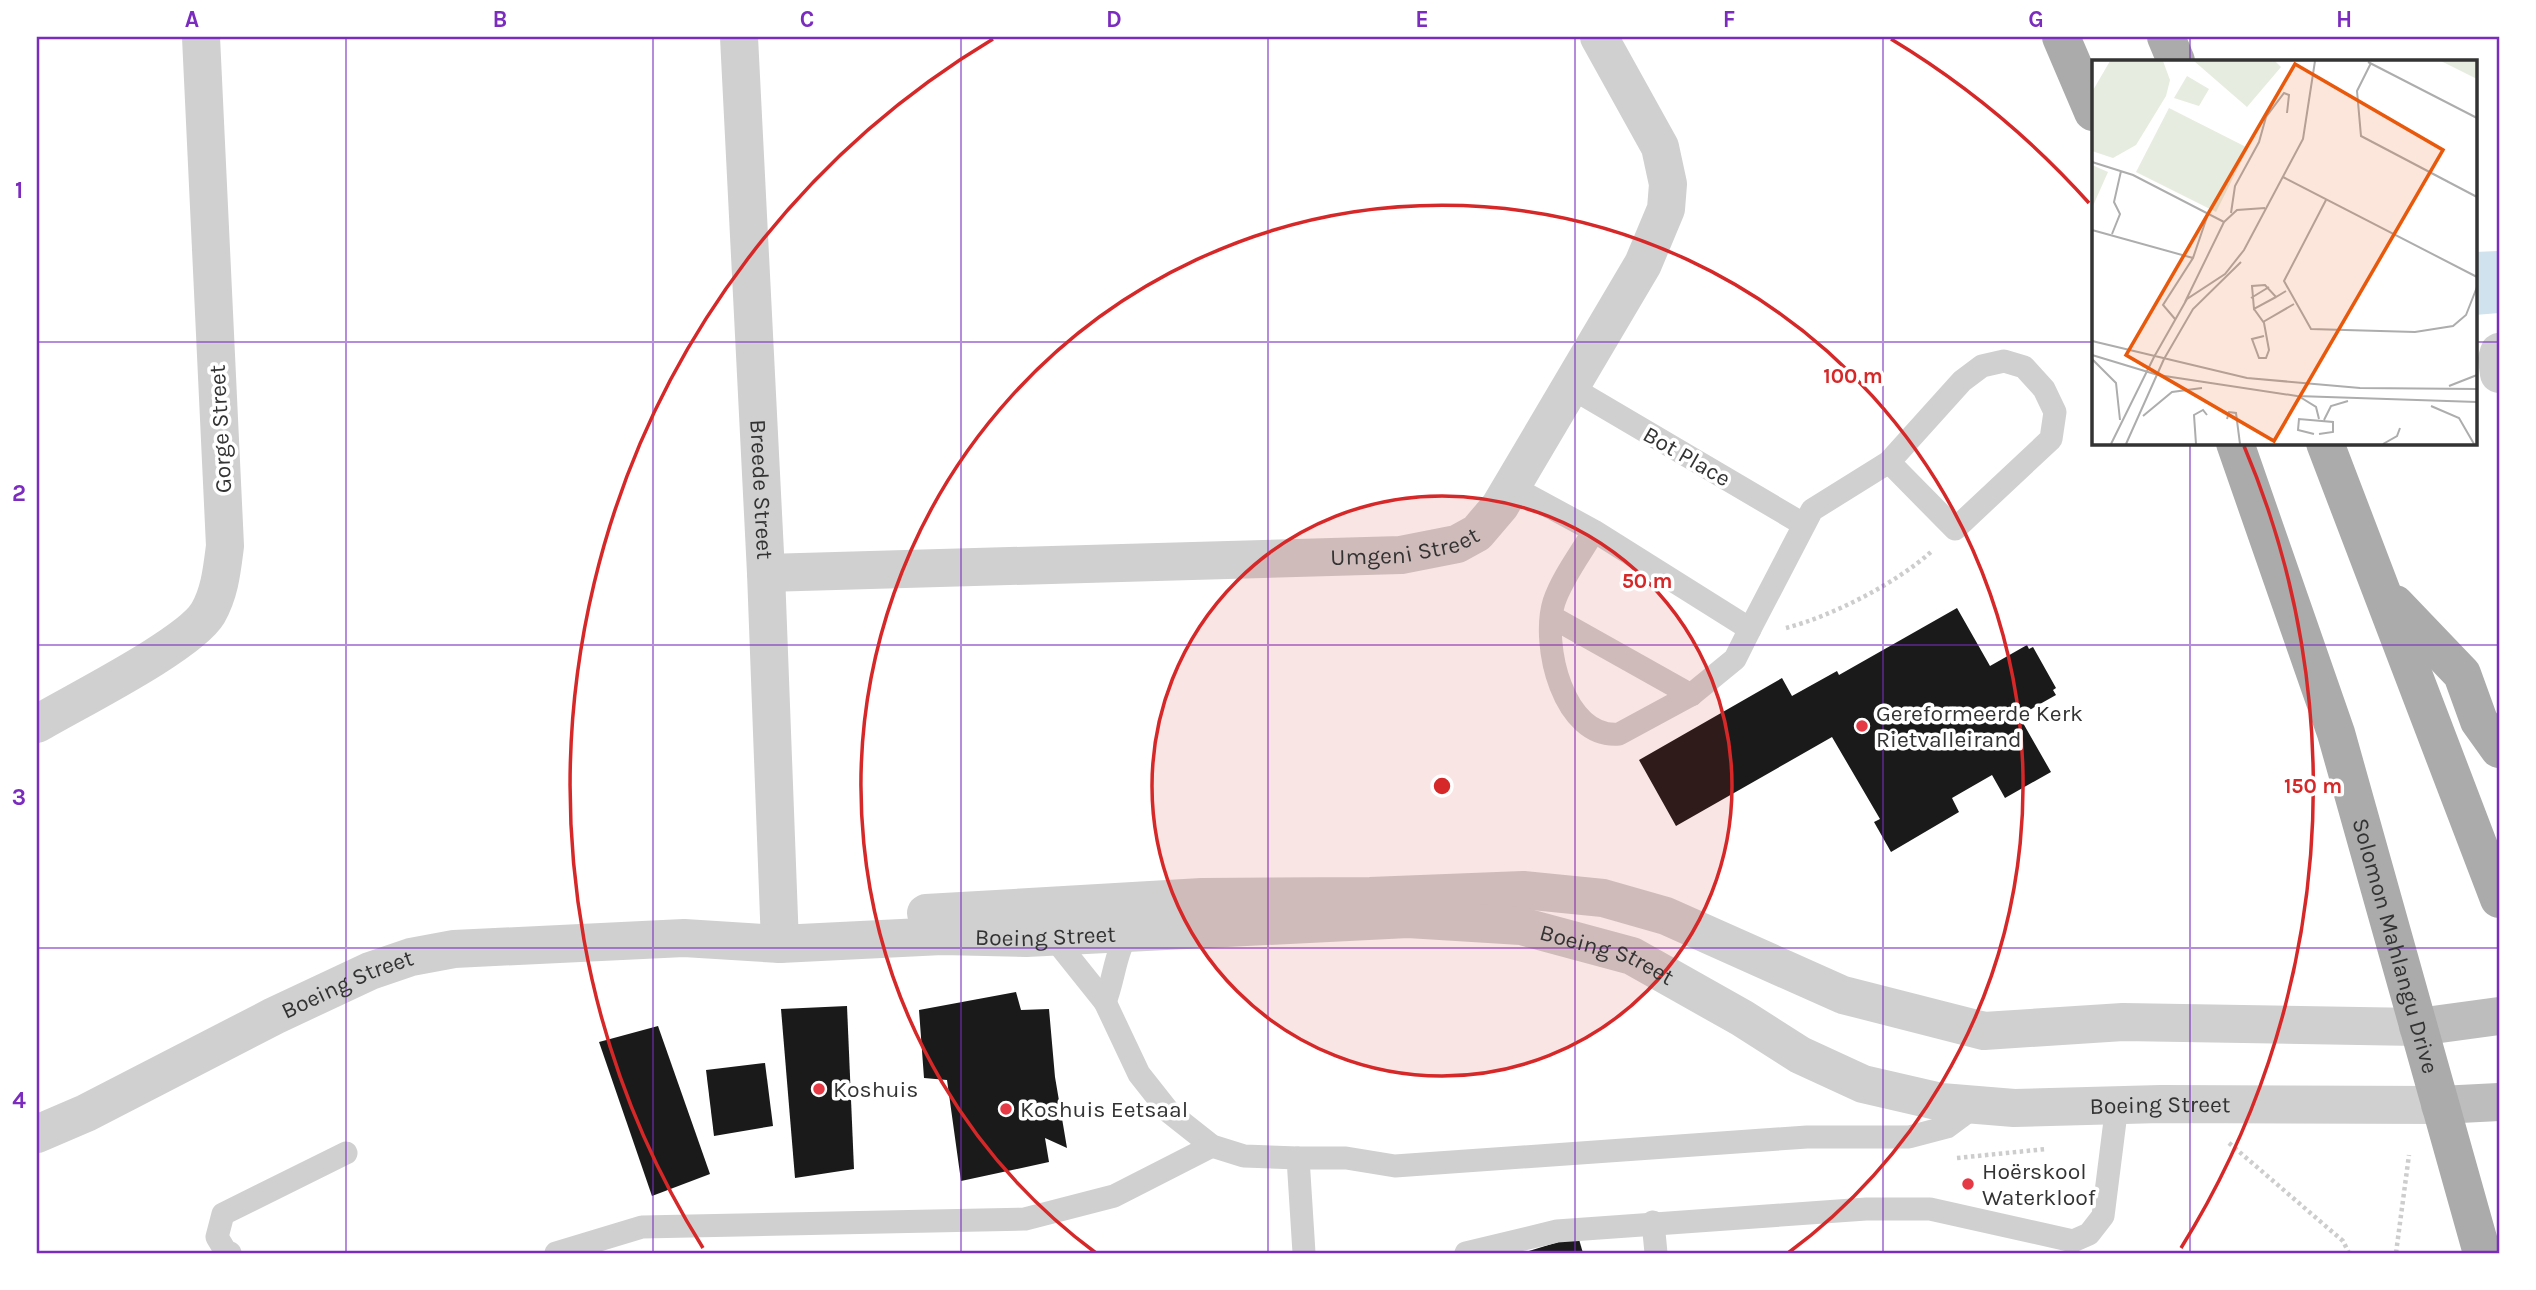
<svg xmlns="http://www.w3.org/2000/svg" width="2536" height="1290" viewBox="0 0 2536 1290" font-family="Karla,sans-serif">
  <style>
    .water { fill: #cfe2ee }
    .building { fill: #1a1a1a }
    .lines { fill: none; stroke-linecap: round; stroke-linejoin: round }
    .path { stroke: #cdcdcd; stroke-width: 4.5; stroke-dasharray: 3.5 3.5; stroke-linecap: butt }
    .service { stroke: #d0d0d0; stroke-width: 23 }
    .minor { stroke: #d0d0d0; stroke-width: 38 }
    .tertiary { stroke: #d0d0d0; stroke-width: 38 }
    .secondary { stroke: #bdbdbd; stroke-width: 38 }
    .primary { stroke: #ababab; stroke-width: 38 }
    .grid { fill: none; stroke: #7b2cbf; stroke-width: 2; stroke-opacity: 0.55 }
    .ring { fill: none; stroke: #d62828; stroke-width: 3.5 }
    .poi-dot { fill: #e63946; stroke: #fff; stroke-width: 2.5 }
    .labels { text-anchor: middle; stroke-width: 7; stroke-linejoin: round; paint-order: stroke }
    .street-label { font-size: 23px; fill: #333; stroke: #fff }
    .poi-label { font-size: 23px; fill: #333; stroke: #fff; text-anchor: start }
    .inset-road { fill: none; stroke: #adadad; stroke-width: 2 }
    .view { fill: #e8590c; fill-opacity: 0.15; stroke: #e8590c; stroke-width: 3.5 }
    .inset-edge { fill: none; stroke: #333; stroke-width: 3.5 }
    .centre { fill: #d62828; stroke: #fff; stroke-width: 3.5 }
    .ring-label { font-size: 21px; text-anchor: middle; font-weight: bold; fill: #d62828; stroke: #fff; stroke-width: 7; stroke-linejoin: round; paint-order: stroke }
    .neatline { fill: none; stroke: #7b2cbf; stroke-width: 2.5 }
    .grid-label { font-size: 23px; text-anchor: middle; font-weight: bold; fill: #7b2cbf }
  </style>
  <rect width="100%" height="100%" fill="#fff"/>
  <!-- water -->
  <path class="water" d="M2498 251 2499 313 2475 315V252Z"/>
  <!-- building -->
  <g class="building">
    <path d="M1957 608 1990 666 2027 645 2029 649 2033 647 2056 688 2053 690 2056 695 2019 716 2051 772 2005 798 1992 775 1952 798 1959 812 1891 852 1874 822 1880 819 1832 737 1676 826 1639 760 1782 678 1792 696 1837 671 1839 675Z"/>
    <path d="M1016 992 1021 1010 1049 1009 1055 1077 1067 1148 1045 1138 1049 1162 961 1181 947 1080 924 1078 919 1010Z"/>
    <path d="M847 1006 854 1169 795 1178 781 1009Z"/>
    <path d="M658 1026 710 1174 652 1196 599 1042Z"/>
    <path d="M765 1063 773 1126 714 1136 706 1070Z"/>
    <path d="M1578 1236 1583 1253H1522Z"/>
  </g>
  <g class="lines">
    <!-- path -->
    <g class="path">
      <path d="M1786 628C1832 616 1897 583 1932 551"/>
      <path d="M2229 1143 2343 1241 2349 1253"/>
      <path d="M1957 1158 2046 1149"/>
      <path d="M2396 1253 2409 1155"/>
    </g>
    <!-- service -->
    <g class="service">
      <path d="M1572 388 1803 524"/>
      <path d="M1513 487 1594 531C1581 553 1562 578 1554 602 1541 644 1563 739 1619 734L1691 695 1735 659 1750 629 1594 531"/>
      <path d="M1552 617 1691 695"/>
      <path d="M1750 629 1812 510 1889 462 1962 381 1982 366 2004 361 2024 367 2044 389 2055 412 2051 439 1955 529 1889 462"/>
      <path d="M1053 937 1105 1002 1139 1074 1169 1112 1212 1146 1244 1156 1298 1158 1304 1253"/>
      <path d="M1105 1002C1115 977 1115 947 1133 927"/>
      <path d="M1298 1158H1346L1395 1166 1807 1137H1909L1947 1127 1974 1107H1980"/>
      <path d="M1653 1222 1656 1253"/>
      <path d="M230 1253 226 1252 217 1237 223 1214 346 1153"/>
      <path d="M556 1253 642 1227 1025 1219 1114 1196 1212 1146"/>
      <path d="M1466 1253 1557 1231 1866 1209H1930L2073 1241 2089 1234 2103 1216 2117 1105"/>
    </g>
    <!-- minor -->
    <g class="minor">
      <path id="s1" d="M739 37 766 573 780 944"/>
      <path d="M2499 352 2497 359 2499 374"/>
      <path id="s2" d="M766 573 1401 555 1457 544 1477 533 1500 506 1643 264 1666 209 1668 184 1660 147 1599 37"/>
      <path d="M37 724C74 702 189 645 208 613 220 592 222 569 225 546L201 37"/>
    </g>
    <!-- tertiary -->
    <g class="tertiary">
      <path d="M926 913 1202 897 1370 896 1523 890 1603 898 1666 916 1843 995 1984 1031 2123 1022 2418 1027"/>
      <path id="s3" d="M37 1134 86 1113 274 1016 370 971 411 957 454 949 684 938 780 944 942 936 1026 938 1408 919 1521 926 1632 956 1742 1018 1800 1055 1863 1084 1941 1102 2014 1108 2161 1104 2440 1105"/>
    </g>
    <!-- secondary -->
    <g class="secondary">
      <path d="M2418 1027 2499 1016"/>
      <path d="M2440 1105 2499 1102"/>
    </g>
    <!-- primary -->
    <g class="primary">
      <path d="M2061 37 2093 112"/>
      <path d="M2166 37 2176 61"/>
      <path id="s4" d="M2235 443 2336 733 2482 1253"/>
      <path d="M2325 443 2499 899"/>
      <path d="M2395 604 2462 674 2479 721 2499 749"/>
    </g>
  </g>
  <!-- grid -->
  <path class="grid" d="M346 37V1253M653 37V1253M961 37V1253M1268 37V1253M1575 37V1253M1883 37V1253M2190 37V61M37 342H2093M2475 342H2499M2190 443V1253M37 645H2499M37 948H2499"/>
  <!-- distance rings -->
  <circle cx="1442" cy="786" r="290" fill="#d62828" fill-opacity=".12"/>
  <g class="ring">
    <circle cx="1442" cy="786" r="290"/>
    <path d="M1096 1253A581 581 0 1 1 1788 1253"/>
    <path d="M703 1248A871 871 0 0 1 993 39M1891 39A871 871 0 0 1 2089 203M2244 446A871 871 0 0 1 2181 1248"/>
  </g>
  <!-- markers -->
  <g class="poi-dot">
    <circle cx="1862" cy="726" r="7"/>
    <circle cx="819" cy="1089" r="7"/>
    <circle cx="1006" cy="1109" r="7"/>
    <circle cx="1968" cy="1184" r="7"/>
  </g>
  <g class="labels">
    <!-- street labels -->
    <g class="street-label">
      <text transform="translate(220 429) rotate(-93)" y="8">Gorge Street</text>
      <text transform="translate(1687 456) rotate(30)" y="8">Bot Place</text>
      <text dy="8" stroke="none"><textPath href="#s1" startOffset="453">Breede Street</textPath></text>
      <text dy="8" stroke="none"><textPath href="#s2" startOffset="640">Umgeni Street</textPath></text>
      <text dy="8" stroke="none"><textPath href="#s3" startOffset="1050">Boeing Street</textPath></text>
      <text dy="8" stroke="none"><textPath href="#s4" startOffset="528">Solomon Mahlangu Drive</textPath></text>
      <text dy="8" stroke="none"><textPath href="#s3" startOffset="1617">Boeing Street</textPath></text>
      <text dy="8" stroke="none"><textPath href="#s3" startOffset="345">Boeing Street</textPath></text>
      <text dy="8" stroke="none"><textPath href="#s3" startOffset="2205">Boeing Street</textPath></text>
    </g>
    <!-- poi labels -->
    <g class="poi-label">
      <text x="1876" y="721">Gereformeerde Kerk<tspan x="1876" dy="26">Rietvalleirand</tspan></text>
      <text x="833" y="1097">Koshuis</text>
      <text x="1020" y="1117">Koshuis Eetsaal</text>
      <text x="1982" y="1179">Hoërskool<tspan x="1982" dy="26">Waterkloof</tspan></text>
    </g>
  </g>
  <!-- overview -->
  <g transform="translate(2092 60)">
    <rect width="385" height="385" fill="#fff"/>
    <path d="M18 1H71L78 20 74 36 44 85 21 98 0 91V32ZM102 1H183L189 7 155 47ZM349 1H385V19ZM95 16 117 29 107 46 82 38ZM77 48 156 88 124 152 44 112ZM0 105 16 112 0 148Z" fill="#e6ecdf"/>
    <path class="inset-road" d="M276 2 385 58M279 3 265 31 269 76 385 137M0 102 41 115 132 162 145 150 173 148M191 117 385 217M234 140 192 221 219 269 323 272 361 266 374 255 385 227M139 153 143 126 167 82 174 57 192 33 197 35 195 53M0 170 101 198M20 174 28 154 22 142 29 111M184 237 162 249 160 226 173 225 184 237 194 231M159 238 177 227M93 242 132 162M162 249 172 263 177 290 174 298H167L160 279 172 276M83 259 71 245 101 198 116 154M171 262 202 244M0 281 155 318 268 328 385 329M0 295 66 315 205 336 385 342M62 297 95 239 133 214 152 190 211 79 223 1M0 299 24 323 28 360M72 299 101 249 149 202M357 326 385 315M208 337 224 347 227 359M339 346 367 358 382 384M51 356 80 332 110 328M135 359 137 352 144 353 148 384M232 360 239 346 256 341M222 374 206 370 207 359 241 362V372L227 374M19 384 62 297M34 384 72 299M104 384 102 355 111 350 115 355M291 384 305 376 308 368"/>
    <path class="view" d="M203 4 351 90 182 381 34 295Z"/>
    <rect width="385" height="385" class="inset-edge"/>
  </g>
  <circle cx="1442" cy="786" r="10" class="centre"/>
  <g class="ring-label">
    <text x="1853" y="383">100 m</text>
    <text x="1647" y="588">50 m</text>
    <text x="2313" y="793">150 m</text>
  </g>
  <!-- border -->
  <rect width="2536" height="1290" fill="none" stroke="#ffffff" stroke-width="77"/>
  <rect x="38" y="38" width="2460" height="1214" class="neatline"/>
  <g class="grid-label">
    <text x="192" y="27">A</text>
    <text x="500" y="27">B</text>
    <text x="807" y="27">C</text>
    <text x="1114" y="27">D</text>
    <text x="1422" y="27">E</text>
    <text x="1729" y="27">F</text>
    <text x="2036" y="27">G</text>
    <text x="2344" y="27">H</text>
    <text x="19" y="198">1</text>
    <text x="19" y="501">2</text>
    <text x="19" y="805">3</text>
    <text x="19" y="1108">4</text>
  </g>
</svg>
